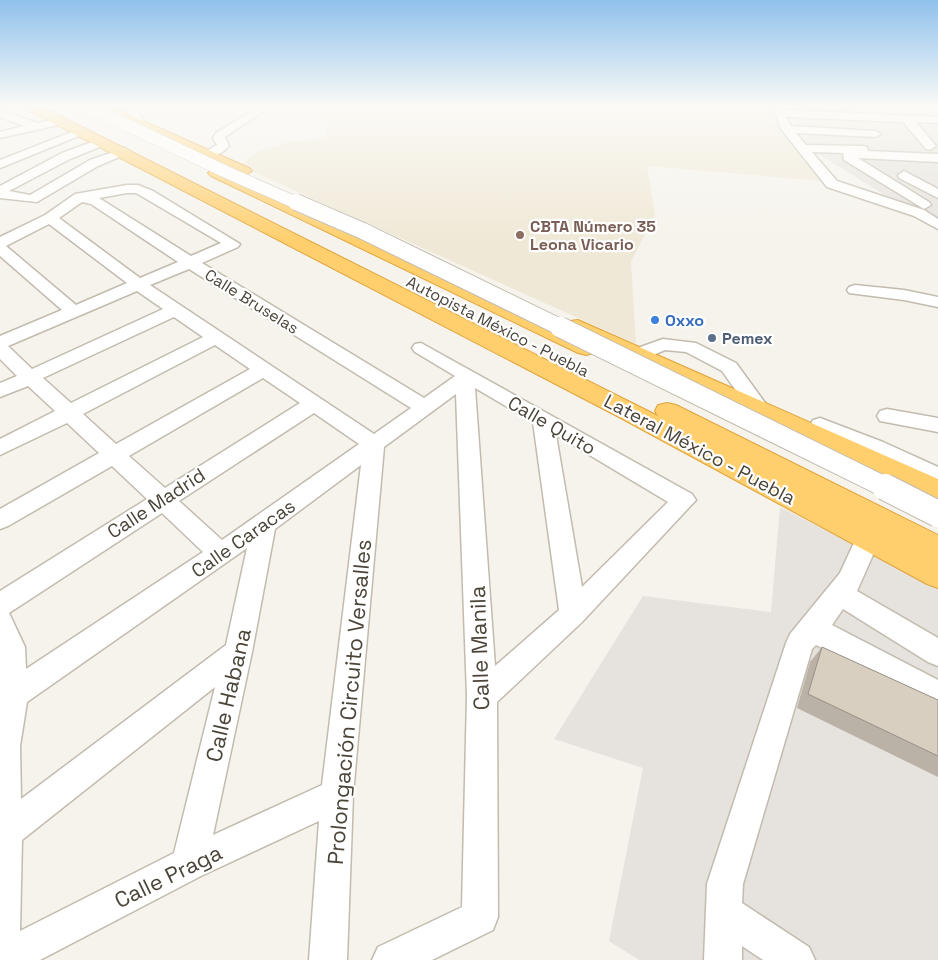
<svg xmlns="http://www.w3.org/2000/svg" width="938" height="960" viewBox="0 0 938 960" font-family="'Space Grotesk',sans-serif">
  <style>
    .residential { fill: #eae5da }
    .industrial { fill: #e6e2dd }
    .education { fill: #efe8d6 }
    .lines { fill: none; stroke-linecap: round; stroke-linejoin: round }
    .minor-casing { stroke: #c2bbae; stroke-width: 3 }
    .highway-casing { stroke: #e0a43c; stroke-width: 2 }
    .minor { fill: #fff; fill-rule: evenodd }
    .highway { fill: #ffcf6e; fill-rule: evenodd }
    .minor-bridge-far3-casing { stroke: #c2bbae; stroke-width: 13; stroke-linecap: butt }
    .minor-bridge-far2-casing { stroke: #c2bbae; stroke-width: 18; stroke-linecap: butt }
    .minor-bridge-far1-casing { stroke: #c2bbae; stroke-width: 22; stroke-linecap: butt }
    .minor-bridge-casing { stroke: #c2bbae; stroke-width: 28; stroke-linecap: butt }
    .minor-bridge-far3 { stroke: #fff; stroke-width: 12 }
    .minor-bridge-far2 { stroke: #fff; stroke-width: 16 }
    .minor-bridge-far1 { stroke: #fff; stroke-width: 20 }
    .minor-bridge { stroke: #fff; stroke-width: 26 }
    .wall { fill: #bab2a6 }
    .building { fill: #d8cfc1; stroke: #979187 }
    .education-dot { fill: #8d6e63; stroke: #fff; stroke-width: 2 }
    .shop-dot { fill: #3f7fe0; stroke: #fff; stroke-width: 2 }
    .service-dot { fill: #5c6f8a; stroke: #fff; stroke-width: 2 }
    .labels { text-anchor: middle; stroke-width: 4.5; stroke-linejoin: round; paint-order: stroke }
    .far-education-label { font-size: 16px; font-weight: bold; fill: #785e54; stroke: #fff; text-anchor: start }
    .far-street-label { font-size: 16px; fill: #4b4439; stroke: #fff }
    .far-shop-label { font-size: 16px; font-weight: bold; fill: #366cbe; stroke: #fff; text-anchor: start }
    .far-service-label { font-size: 16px; font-weight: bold; fill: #4e5e75; stroke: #fff; text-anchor: start }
    .street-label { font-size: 19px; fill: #4b4439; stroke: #fff }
    .near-street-label { font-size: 22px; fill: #4b4439; stroke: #fff }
  </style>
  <rect width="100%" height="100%" fill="#f6f3ec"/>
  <!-- residential -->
  <path class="residential" d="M789 107H938V157L809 151Z"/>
  <!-- industrial -->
  <g class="industrial">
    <path d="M814 151 938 158V228Z"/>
    <path d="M780 507 938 588V960H639L609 941 643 768 554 739 643 596 771 612Z"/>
  </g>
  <!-- education -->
  <path class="education" d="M302 107H772L774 120 821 181 647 166 655 214 631 262 636 344 240 166 257 152 290 141H307L325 137 328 126Z"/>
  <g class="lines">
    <!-- minor casing -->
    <g class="minor-casing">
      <g id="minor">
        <path d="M123 107H134L146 123 144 125H136Z"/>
        <path d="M258 107H270L225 137 229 146C223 153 212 159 203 157L201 154 217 145 213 138 216 133Z"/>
        <path d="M773 107H783L784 110 938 117V123L916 122 936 146 930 150 926 149 903 122 786 117 791 126 875 131 881 134 875 137 796 133 806 145 863 146 867 147 868 151 938 154V162L858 158 929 202 931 205 924 209 844 160 843 153 812 152 837 181 924 210 938 219V229L914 216 827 187 781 129Z"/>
        <path d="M0 110 37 123 63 118 69 121 67 123 0 138V132L24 126 0 117Z"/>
        <path d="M82 128 86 129V133L0 168V160Z"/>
        <path d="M103 138 107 140V144L70 159 9 191 30 195 90 160 125 148 131 152 98 166 37 202 0 198V186L62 153Z"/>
        <path d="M904 171 938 189V198L899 178 898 175Z"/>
        <path d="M127 185H138L153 191 240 244 238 247 202 263 424 398 455 376 415 352 412 348 415 344 421 343 692 494 696 500 582 622 497 702 498 917 493 930 432 960H372L378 947 462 907 467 696 456 394 384 447 353 795 347 960H309L319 821 201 876 40 960H0V591L147 499 112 466 8 526 0 529V509L99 453 67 423 0 455V439L55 411 28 386 0 397V383L17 376 0 359V336L62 310 0 256V237L45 215 75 194ZM127 193H136L143 197 221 243 191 256 99 198ZM82 202 91 204 178 262 140 278 59 218ZM49 224 127 283 76 305 6 246ZM189 269 411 408 374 434 150 285ZM137 291 163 309 32 369 8 346ZM174 317 203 337 71 403 43 378ZM215 345 250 369 116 444 83 414ZM263 378 300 403 165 488 129 456ZM475 388 533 422 559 610 495 666ZM314 413 359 444 222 540 179 501ZM556 435 668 502 582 587ZM361 465 322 785 213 835 252 652 275 529ZM162 513 203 552 26 669 25 647 9 613ZM247 548 226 645 21 799 20 746 27 702ZM215 687 174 853 20 931 22 840Z"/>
        <path d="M855 285 904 290 938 297V307L904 300 849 293 847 290 849 287Z"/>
        <path d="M663 339 696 343 736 363 771 411 768 416 761 418 754 416 722 371 686 352 665 350 646 358H632L630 354 632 350Z"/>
        <path d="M887 409 938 418V432L880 421 877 416 880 411Z"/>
        <path d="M820 418 883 442 938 467V484L813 430 810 425 813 420Z"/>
        <path d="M868 529 877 532 880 539 857 591 938 638V666L928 662 843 609 832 625 938 680V709L816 645 812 649 743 884 742 903 809 947 815 960H763L742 946V960H704L707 884 786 643 790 634 840 573 859 532Z"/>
      </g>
    </g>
    <!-- highway casing -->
    <g class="highway-casing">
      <g id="highway">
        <path d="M27 107H42L658 416 655 411 658 405 667 403 676 405 938 535V588L927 584 619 417 28 110Z"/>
        <path d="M96 107H112L249 168 252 171 244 176 239 174 97 110Z"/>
        <path d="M216 168 594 343 597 348 594 353 586 355 578 353 211 176 208 173 211 170Z"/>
        <path d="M578 320 938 479V501L570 331 567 326 570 321Z"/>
      </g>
    </g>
    <!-- minor -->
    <use href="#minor" class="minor"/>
    <!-- highway -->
    <use href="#highway" class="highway"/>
    <!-- minor-bridge-far3 casing -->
    <g class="minor-bridge-far3-casing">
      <path id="minor-bridge-far3" d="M89 107 224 171 299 204"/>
    </g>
    <!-- minor-bridge-far2 casing -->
    <g class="minor-bridge-far2-casing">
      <path id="minor-bridge-far2" d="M296 202 363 231 562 328"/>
    </g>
    <!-- minor-bridge-far1 casing -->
    <g class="minor-bridge-far1-casing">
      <path id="minor-bridge-far1" d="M560 327 887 488"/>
    </g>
    <!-- minor-bridge casing -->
    <g class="minor-bridge-casing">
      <path id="minor-bridge" d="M885 487 938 514"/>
    </g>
    <!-- minor-bridge-far3 -->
    <use href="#minor-bridge-far3" class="minor-bridge-far3"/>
    <!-- minor-bridge-far2 -->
    <use href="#minor-bridge-far2" class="minor-bridge-far2"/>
    <!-- minor-bridge-far1 -->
    <use href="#minor-bridge-far1" class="minor-bridge-far1"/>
    <!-- minor-bridge -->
    <use href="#minor-bridge" class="minor-bridge"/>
  </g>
  <!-- wall -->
  <path class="wall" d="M822 647 938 700V777L797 708 810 662Z"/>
  <!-- building -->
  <path class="building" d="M822 647 938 700V756L808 694Z"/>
  <!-- sky -->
  <linearGradient id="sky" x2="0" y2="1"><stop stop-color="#8fc1ec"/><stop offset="0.44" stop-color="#fbfaf6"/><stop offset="1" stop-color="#fbfaf6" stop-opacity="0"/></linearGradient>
  <rect width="938" height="241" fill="url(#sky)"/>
  <!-- markers -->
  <circle class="education-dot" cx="520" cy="235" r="5"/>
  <circle class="shop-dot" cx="655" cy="320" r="5"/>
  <circle class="service-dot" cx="712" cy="338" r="5"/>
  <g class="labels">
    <!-- far-education labels -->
    <g class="far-education-label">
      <text x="530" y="232">CBTA Número 35<tspan x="530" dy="18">Leona Vicario</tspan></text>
    </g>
    <!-- far-street labels -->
    <g class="far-street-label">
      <text transform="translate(252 301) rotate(32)" y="6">Calle Bruselas</text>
      <text transform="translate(498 326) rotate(27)" y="6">Autopista México - Puebla</text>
    </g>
    <!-- far-shop labels -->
    <g class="far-shop-label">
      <text x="665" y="326">Oxxo</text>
    </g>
    <!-- far-service labels -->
    <g class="far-service-label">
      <text x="722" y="344">Pemex</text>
    </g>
    <!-- street labels -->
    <g class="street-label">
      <text transform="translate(552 425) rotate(30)" y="7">Calle Quito</text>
      <text transform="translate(700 449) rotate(28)" y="7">Lateral México - Puebla</text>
      <text transform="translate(156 503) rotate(-33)" y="7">Calle Madrid</text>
      <text transform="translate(243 538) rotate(-35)" y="7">Calle Caracas</text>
    </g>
    <!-- near-street labels -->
    <g class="near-street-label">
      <text transform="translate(479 648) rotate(-92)" y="8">Calle Manila</text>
      <text transform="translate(228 695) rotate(-77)" y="8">Calle Habana</text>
      <text transform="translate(349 702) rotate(-85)" y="8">Prolongación Circuito Versalles</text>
      <text transform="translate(168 876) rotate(-26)" y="8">Calle Praga</text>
    </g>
  </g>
</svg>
